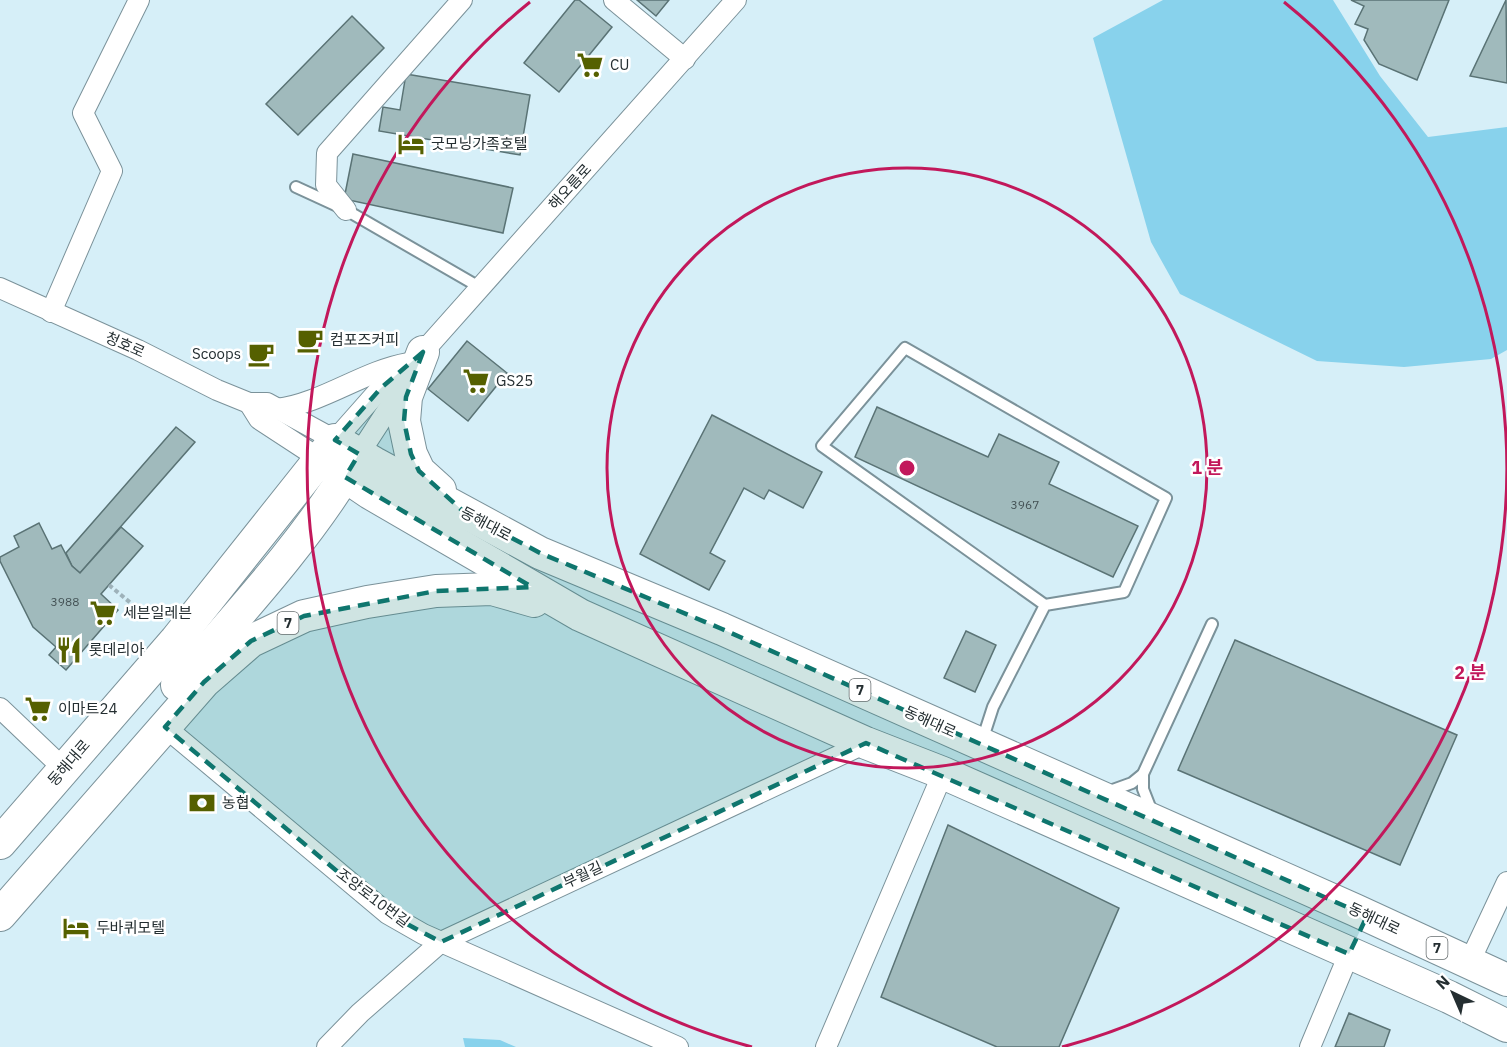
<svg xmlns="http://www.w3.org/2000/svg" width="1507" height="1047" viewBox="0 0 1507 1047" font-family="'IBM Plex Sans','Noto Sans KR',sans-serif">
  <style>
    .green { fill: #88d2ec }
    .building { fill: #a0babc; stroke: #5a7375; stroke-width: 1.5 }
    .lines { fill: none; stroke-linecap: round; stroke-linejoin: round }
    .service-casing { stroke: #7b929a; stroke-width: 14 }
    .minor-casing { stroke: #7b929a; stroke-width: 22 }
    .primary-casing { stroke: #7b929a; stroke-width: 34 }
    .path { stroke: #9eb2ba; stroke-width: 4; stroke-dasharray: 4.5 3; stroke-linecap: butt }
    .service { stroke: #fff; stroke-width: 10 }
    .minor { stroke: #fff; stroke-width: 20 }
    .primary { stroke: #fff; stroke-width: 32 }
    .marked { fill: #0f766e; fill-opacity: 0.2; stroke: #0f766e; stroke-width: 4.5; stroke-dasharray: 12 8; stroke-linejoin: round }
    .ring { fill: none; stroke: #c2185b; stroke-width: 3 }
    .labels { text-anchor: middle; stroke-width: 5; stroke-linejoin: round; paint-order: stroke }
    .number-label { font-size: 12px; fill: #435154 }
    .shield { fill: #fff; stroke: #666d6f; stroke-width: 1.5 }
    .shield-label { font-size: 14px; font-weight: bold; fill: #242e31 }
    .poi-label { font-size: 15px; fill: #242e31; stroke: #fff; text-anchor: start }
    .street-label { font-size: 15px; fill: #242e31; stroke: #fff }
    .centre { fill: #c2185b; stroke: #fff; stroke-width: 3 }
    .ring-label { font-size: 18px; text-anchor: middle; font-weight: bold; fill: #c2185b; stroke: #fff; stroke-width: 5; stroke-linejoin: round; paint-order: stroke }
  </style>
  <rect width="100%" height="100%" fill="#d6eff8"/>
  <!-- green -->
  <g class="green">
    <path d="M1163 0H1333L1380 76 1428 137 1507 127V350L1491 359 1404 367 1317 361 1180 294 1151 242 1093 38Z"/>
    <path d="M463 1038 500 1040 516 1047H465Z"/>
  </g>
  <!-- building -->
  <g class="building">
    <path d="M575 0H579L612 27 559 92 524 63Z"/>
    <path d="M637 0H669L656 16Z"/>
    <path d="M1351 0H1449L1417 80 1379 64 1364 40 1368 29 1355 24 1364 6Z"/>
    <path d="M1506 0 1507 83 1470 76Z"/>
    <path d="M352 16 384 48 298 135 266 104Z"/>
    <path d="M406 74 530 95 520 155 379 131 383 107 400 110Z"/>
    <path d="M353 154 513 188 503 233 344 199Z"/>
    <path d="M467 341 507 373 468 421 428 389Z"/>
    <path d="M877 407 988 457 999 434 1059 462 1049 484 1138 526 1113 577 855 457Z"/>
    <path d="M712 415 822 472 803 508 769 490 764 499 744 488 710 553 725 561 709 590 640 554Z"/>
    <path d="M176 427 195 442 80 573 72 566 66 553Z"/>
    <path d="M39 523 52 549 61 545 72 566 80 573 121 527 143 546 101 594 118 610 66 670 49 655 56 647 33 627 0 561V557L19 547 14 536Z"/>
    <path d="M966 631 996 645 975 692 944 678Z"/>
    <path d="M1235 640 1457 735 1400 865 1178 770Z"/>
    <path d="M948 825 1119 908 1059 1047H997L881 997Z"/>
    <path d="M1349 1013 1390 1030 1384 1047H1335Z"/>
  </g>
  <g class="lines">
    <!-- service casing -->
    <g class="service-casing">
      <g id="service">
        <path d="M296 187 346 210 481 288"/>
        <path d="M982 741 993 707 1045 605 1124 592 1166 498 905 348 822 446 1045 605"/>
        <path d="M1143 774V789L1152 812"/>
        <path d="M1107 792 1132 783 1143 774 1212 624"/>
      </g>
    </g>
    <!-- minor casing -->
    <g class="minor-casing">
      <g id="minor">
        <path d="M614 0 685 59"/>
        <path d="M346 210 326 185 327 153 462 0"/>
        <path d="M0 288 138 350 217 390 249 403H267L335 440 381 388 403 373 414 362 736 0"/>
        <path d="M51 312 112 171 83 113 139 0"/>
        <path d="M249 403 259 419 320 459"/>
        <path d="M277 409C323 403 363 371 408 363"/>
        <path d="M359 454 396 397 399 384"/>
        <path d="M0 708 64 769"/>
        <path d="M165 727 388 914 423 934 678 1047"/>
        <path d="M1469 963 1507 882"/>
        <path d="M327 1047 360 1013 441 942 866 743"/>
        <path d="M826 1047 943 773"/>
        <path d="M1310 1047 1349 954"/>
      </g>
    </g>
    <!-- primary casing -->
    <g class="primary-casing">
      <g id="primary">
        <path d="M423 352 406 397 404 421 411 454 419 471 440 490"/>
        <path d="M320 459 370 493 580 615 866 743 943 773 1449 997 1507 1026"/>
        <path d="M177 685C239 613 305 543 354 461"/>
        <path d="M0 843 176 640 335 440 374 463 540 553 722 629 1355 910 1507 980"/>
        <path d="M0 915 204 682 251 641 304 616 367 602 436 591 492 589 534 601"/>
      </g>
    </g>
    <!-- path -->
    <path class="path" d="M109 585 144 614"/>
    <!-- service -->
    <use href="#service" class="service"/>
    <!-- minor -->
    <use href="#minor" class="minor"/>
    <!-- primary -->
    <use href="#primary" class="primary"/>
  </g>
  <!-- marked area -->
  <path class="marked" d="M423 352 406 397 404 421 411 454 419 471 465 513 540 553 722 629 1367 916 1349 954 866 743 441 942 388 914 165 727 204 682 251 641 304 616 436 591 532 587 345 477 359 454 335 440 381 388Z"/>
  <!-- distance rings -->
  <g class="ring">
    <circle cx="907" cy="468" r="300"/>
    <path d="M752 1047A599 599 0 0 1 530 2M1284 2A599 599 0 0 1 1062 1047"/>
  </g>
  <!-- icons -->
  <defs>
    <g id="supermarket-bare" transform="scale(2.07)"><path d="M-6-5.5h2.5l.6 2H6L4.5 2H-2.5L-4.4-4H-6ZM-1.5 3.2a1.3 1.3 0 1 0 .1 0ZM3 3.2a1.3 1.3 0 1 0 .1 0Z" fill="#556000" stroke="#fff" stroke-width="2.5" paint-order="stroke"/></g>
    <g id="hotel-bare" transform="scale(2.07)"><path d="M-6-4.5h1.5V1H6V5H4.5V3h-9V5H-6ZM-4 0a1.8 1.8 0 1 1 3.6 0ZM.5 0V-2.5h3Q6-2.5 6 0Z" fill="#556000" stroke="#fff" stroke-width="2.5" paint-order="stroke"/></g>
    <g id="cafe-bare" transform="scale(2.07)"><path d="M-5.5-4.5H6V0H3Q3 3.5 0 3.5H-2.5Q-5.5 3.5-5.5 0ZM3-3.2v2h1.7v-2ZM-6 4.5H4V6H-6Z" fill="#556000" stroke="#fff" stroke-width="2.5" paint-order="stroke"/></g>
    <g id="restaurant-bare" transform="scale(2.07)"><path d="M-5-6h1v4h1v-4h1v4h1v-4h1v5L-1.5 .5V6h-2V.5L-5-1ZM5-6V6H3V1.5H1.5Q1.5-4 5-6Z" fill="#556000" stroke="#fff" stroke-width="2.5" paint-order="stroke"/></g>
    <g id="bank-bare" transform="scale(2.07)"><path d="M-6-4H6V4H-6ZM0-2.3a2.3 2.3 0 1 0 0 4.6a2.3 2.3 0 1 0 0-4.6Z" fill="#556000" stroke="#fff" stroke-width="2.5" paint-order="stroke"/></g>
  </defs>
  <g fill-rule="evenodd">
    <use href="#supermarket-bare" x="590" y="65"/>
    <use href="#hotel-bare" x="411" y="144"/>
    <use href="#cafe-bare" x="310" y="340"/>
    <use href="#cafe-bare" x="261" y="354"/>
    <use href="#supermarket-bare" x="476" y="381"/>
    <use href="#supermarket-bare" x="103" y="613"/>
    <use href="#restaurant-bare" x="69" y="650"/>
    <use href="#supermarket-bare" x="38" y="709"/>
    <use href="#bank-bare" x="202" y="803"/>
    <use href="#hotel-bare" x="76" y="928"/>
  </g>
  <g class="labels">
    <!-- number labels -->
    <g class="number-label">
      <text x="1025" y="509">3967</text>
      <text x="65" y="606">3988</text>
    </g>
    <!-- shield labels -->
    <g class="shield">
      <rect x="277.5" y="612" width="21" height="22" rx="4.5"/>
      <rect x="849.5" y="679" width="21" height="22" rx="4.5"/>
      <rect x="1426.5" y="937" width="21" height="22" rx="4.5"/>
    </g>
    <g class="shield-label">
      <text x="288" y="628">7</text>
      <text x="860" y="695">7</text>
      <text x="1437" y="953">7</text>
    </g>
    <!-- poi labels -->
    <g class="poi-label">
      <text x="610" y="70">CU</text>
      <text x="431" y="149">굿모닝가족호텔</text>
      <text x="330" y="345">컴포즈커피</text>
      <text x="241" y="359" text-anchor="end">Scoops</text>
      <text x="496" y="386">GS25</text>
      <text x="123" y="618">세븐일레븐</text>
      <text x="89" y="655">롯데리아</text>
      <text x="58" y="714">이마트24</text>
      <text x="222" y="808">농협</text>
      <text x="96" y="933">두바퀴모텔</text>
    </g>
    <!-- street labels -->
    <g class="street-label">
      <text transform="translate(570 187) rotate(-48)" y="5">해오름로</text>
      <text transform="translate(125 345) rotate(24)" y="5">청호로</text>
      <text transform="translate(486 524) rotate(28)" y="5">동해대로</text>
      <text transform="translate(930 722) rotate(24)" y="5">동해대로</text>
      <text transform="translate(69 763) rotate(-49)" y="5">동해대로</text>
      <text transform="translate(583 875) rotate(-25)" y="5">부월길</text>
      <text transform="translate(373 898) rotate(37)" y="5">조양로10번길</text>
      <text transform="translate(1374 919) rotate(25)" y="5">동해대로</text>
    </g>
  </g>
  <circle cx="907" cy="468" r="9" class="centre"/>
  <g class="ring-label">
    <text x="1207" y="474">1 분</text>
    <text x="1470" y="679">2 분</text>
  </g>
  <!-- north arrow -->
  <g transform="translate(1453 993) rotate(316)" stroke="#ffffff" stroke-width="4.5" paint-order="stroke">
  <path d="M0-4.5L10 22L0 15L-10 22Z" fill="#242e31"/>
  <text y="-9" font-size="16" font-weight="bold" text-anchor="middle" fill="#242e31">N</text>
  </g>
</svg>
